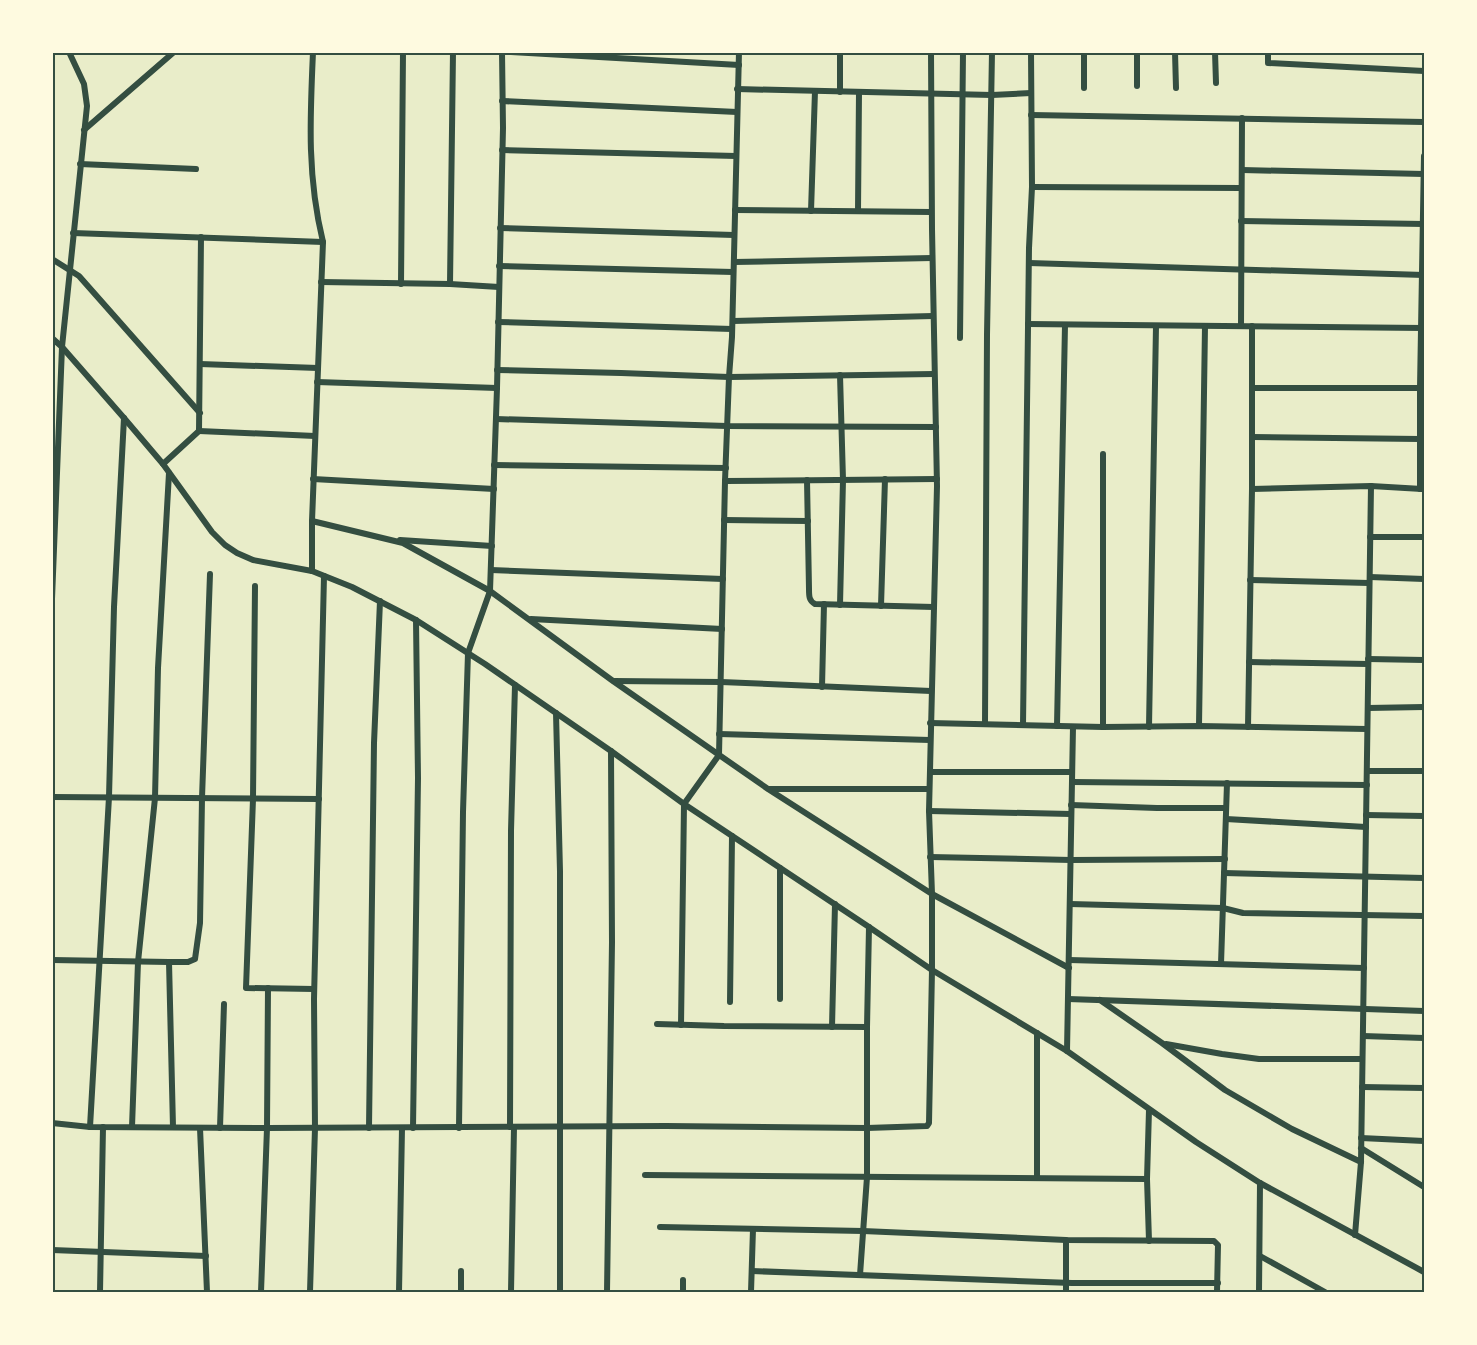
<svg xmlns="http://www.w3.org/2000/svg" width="1477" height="1345" viewBox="0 0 1477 1345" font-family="'Archivo Narrow',sans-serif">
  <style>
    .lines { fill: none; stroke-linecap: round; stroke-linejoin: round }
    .minor { stroke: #344e41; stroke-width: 6 }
    .neatline { fill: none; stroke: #344e41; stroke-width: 2 }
  </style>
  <rect width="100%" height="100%" fill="#e9edc9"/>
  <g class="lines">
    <!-- minor -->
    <g class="minor">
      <path d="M511 52 739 65"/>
      <path d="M1175 52 1176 88"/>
      <path d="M1215 52 1216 83"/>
      <path d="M1268 52V63L1424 71"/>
      <path d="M1137 86V52"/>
      <path d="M1084 88V52"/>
      <path d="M737 89 992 95 1031 93"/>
      <path d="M840 92V52"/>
      <path d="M502 101 737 112"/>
      <path d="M1031 115 1424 122"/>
      <path d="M84 130 174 52"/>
      <path d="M502 150 736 156"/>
      <path d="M80 164 196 169"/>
      <path d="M1242 170 1424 174"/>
      <path d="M1032 187 1241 188"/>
      <path d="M735 210 931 212"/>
      <path d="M811 211 815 91"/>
      <path d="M858 211 859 92"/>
      <path d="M1241 221 1424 224"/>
      <path d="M500 228 734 235"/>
      <path d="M73 233 323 242"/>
      <path d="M52 259 79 276 200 413"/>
      <path d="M734 262 932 258"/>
      <path d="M1029 263 1424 275"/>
      <path d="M499 266 733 272"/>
      <path d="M321 282 450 284 499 287"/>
      <path d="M401 284 403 52"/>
      <path d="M450 284 453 52"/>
      <path d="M733 321 933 316"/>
      <path d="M498 322 732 329"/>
      <path d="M1028 324 1424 328"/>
      <path d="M1241 326 1242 118"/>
      <path d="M52 338 62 347 124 418 163 464 212 532 225 545 237 553 253 560 312 571 352 587 416 620 485 664 611 751 684 804 869 927 932 970 1067 1051 1196 1142 1260 1183 1424 1272"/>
      <path d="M960 338 963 52"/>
      <path d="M200 364 318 368"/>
      <path d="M497 370 621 373 729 377 934 374"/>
      <path d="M840 375 843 480 840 605"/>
      <path d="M317 382 497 388"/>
      <path d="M1252 388H1424"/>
      <path d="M496 419 727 426 936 427"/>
      <path d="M199 431 315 436"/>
      <path d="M1252 437 1420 439"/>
      <path d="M163 464 199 431 201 237"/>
      <path d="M494 465 726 468"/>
      <path d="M313 479 494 489"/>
      <path d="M807 480 809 589C809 596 809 601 815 604L934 607"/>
      <path d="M725 481 937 479"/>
      <path d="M1252 489 1371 486 1422 489"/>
      <path d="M1420 489V388L1424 156"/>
      <path d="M724 520 808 521"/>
      <path d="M312 521 403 543 490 591 613 681 768 789 932 894 1069 968"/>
      <path d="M1370 537H1424"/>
      <path d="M400 540 492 546"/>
      <path d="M491 570 723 579"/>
      <path d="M312 571V521L323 242C307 176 310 119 313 52"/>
      <path d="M1370 577 1424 579"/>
      <path d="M1250 580 1369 583"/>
      <path d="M255 586 253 799 246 988 314 989"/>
      <path d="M52 599 62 347 87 106 84 84 69 52"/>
      <path d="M881 606 885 479"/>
      <path d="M531 619 722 629"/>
      <path d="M1368 659 1424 660"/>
      <path d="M1249 662 1368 664"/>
      <path d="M614 681 721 682 931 691"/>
      <path d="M822 687 824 604"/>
      <path d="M1368 708 1424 707"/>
      <path d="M556 713 560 871V1292"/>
      <path d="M930 723 1103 727 1199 726 1367 729"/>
      <path d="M985 724 987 335 992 52"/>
      <path d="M1023 725 1029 248 1032 187 1031 52"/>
      <path d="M1057 726 1065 325"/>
      <path d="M1199 726 1205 326"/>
      <path d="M1103 727V454"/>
      <path d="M1149 727 1156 326"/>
      <path d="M1248 727 1252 489V326"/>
      <path d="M719 734 930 740"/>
      <path d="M1367 771H1424"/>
      <path d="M930 772H1072"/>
      <path d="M1072 782 1367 785"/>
      <path d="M769 789H929"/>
      <path d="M52 797 319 799"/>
      <path d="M1071 805 1157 808H1226"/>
      <path d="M929 811 1071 814"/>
      <path d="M1366 815 1424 816"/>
      <path d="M1226 819 1366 827"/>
      <path d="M930 857 1071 860 1225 859"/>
      <path d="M780 868V999"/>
      <path d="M1224 873 1424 878"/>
      <path d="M1070 904 1223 908 1243 913 1424 916"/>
      <path d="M52 960 169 962H188L195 959 200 923 202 798 210 574"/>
      <path d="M1069 960 1364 968"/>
      <path d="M169 962 173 1127"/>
      <path d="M1221 964 1227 783"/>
      <path d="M1068 999 1424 1011"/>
      <path d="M1100 1000 1162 1043 1225 1090 1292 1129 1361 1162"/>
      <path d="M730 1002 732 836"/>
      <path d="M657 1024 724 1026 867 1027"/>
      <path d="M681 1025 684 804 719 755 725 481 729 377 732 337 739 52"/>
      <path d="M832 1027 835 904"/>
      <path d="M1037 1033V1178"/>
      <path d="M1363 1036 1424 1038"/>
      <path d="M1166 1044 1222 1054 1259 1059H1362"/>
      <path d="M1067 1051 1073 727"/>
      <path d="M1362 1087 1424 1088"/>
      <path d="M1149 1110 1147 1179 1149 1241"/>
      <path d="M52 1123 90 1127 267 1128 666 1126 867 1128 927 1126 929 1123 932 970V894L929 811 937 486 932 229 931 52"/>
      <path d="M90 1127 109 797 114 607 124 418"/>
      <path d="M132 1127 138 962 155 798 158 668 169 473"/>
      <path d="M510 1127 511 831 515 685"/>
      <path d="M200 1128 207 1292"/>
      <path d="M220 1128 224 1004"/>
      <path d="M369 1128 374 743 380 601"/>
      <path d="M413 1128 418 778 416 620"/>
      <path d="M459 1128 463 812 468 653 490 591 497 388 503 128 502 52"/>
      <path d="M1361 1138 1424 1141"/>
      <path d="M1361 1148 1424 1187"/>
      <path d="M645 1175 1147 1179"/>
      <path d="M660 1227 863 1231 1066 1240 1214 1241 1218 1245 1217 1292"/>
      <path d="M1355 1235 1361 1162 1371 486"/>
      <path d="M52 1250 206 1256"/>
      <path d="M1260 1256 1325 1292"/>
      <path d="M752 1271 1072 1283H1218"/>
      <path d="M860 1275 867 1177V1027L869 927"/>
      <path d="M100 1292 103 1127"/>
      <path d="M261 1292 267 1128 268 988"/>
      <path d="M310 1292 315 1128 314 999 324 576"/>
      <path d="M399 1292 402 1128"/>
      <path d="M461 1292V1271"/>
      <path d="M511 1292 514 1127"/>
      <path d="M607 1292 612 942 611 751"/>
      <path d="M683 1292V1280"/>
      <path d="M751 1292 753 1229"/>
      <path d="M1066 1292V1240"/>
      <path d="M1259 1292 1260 1183"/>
    </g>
  </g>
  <!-- border -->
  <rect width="1477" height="1345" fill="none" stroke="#fefae0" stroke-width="108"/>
  <rect x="54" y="54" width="1369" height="1237" class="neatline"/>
</svg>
